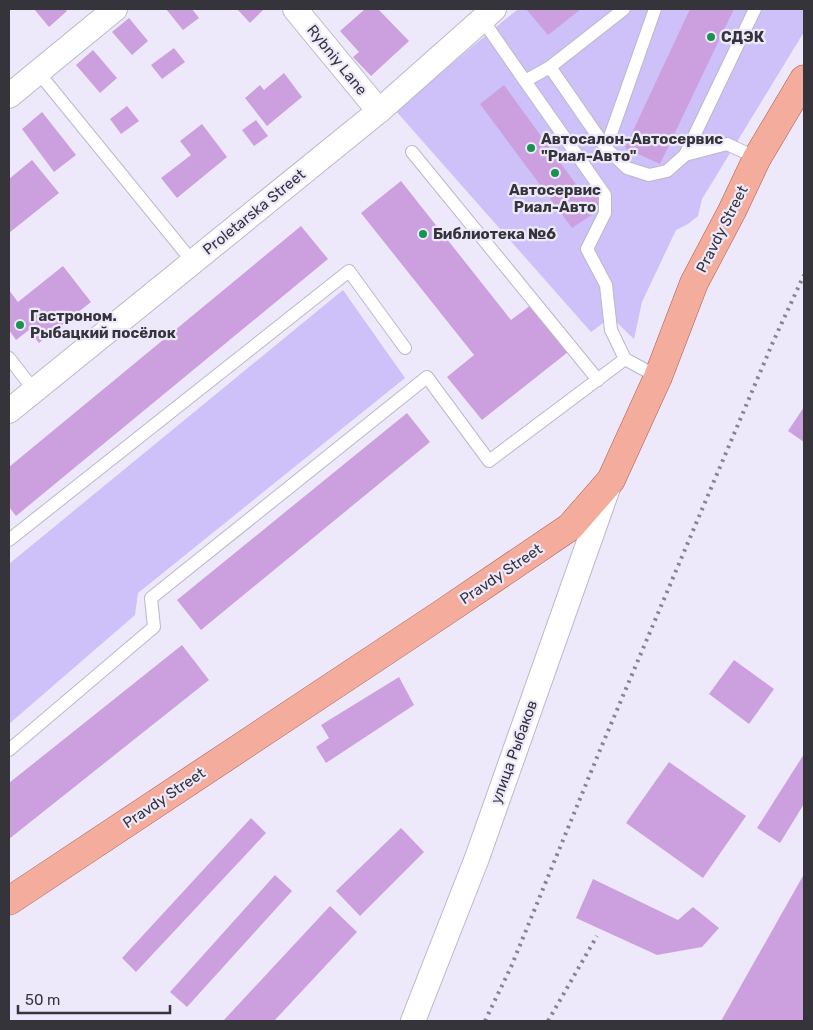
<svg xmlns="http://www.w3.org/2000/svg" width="813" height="1030" viewBox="0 0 813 1030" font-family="Rubik,sans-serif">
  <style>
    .green { fill: #cec0f9 }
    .building { fill: #cca0df }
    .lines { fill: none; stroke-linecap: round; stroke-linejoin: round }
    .lane-casing { stroke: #bbb8c9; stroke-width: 14 }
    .street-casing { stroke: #bbb8c9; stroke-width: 26 }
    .primary-casing { stroke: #ac5e4f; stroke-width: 29 }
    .lane { stroke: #fff; stroke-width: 12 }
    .street { stroke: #fff; stroke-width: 24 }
    .primary { stroke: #f4ac9c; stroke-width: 28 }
    .rail { stroke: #878490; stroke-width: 4; stroke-dasharray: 2.5 5; stroke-linecap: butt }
    .poi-dot { fill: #1a934f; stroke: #ede9fb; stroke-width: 2 }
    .labels { text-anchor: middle; stroke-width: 4.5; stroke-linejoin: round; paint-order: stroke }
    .poi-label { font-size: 15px; font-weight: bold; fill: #36343b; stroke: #ede9fb; text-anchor: start }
    .street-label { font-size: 15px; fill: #36343b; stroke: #ede9fb }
  </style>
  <rect width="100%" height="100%" fill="#ede9fb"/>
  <!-- green -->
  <g class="green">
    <path d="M518 9H804V32L702 199 698 216 688 224 676 230 642 302 634 339 611 317 591 332 395 110Z"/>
    <path d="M343 290 405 378 138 593 135 615 9 724V564Z"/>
  </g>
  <!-- building -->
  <g class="building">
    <path d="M34 9H65L67 11 49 27Z"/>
    <path d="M166 9H192L199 18 183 30Z"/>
    <path d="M237 9H262L263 10 250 23Z"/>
    <path d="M365 9H378L409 41 371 76 353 57 359 52 340 31Z"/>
    <path d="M526 9H581L548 35Z"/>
    <path d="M690 9H734L660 164 625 148Z"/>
    <path d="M129 18 148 41 132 55 112 32Z"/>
    <path d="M174 48 185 62 162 79 151 65Z"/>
    <path d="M93 50 117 78 100 93 76 65Z"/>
    <path d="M284 73 302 97 267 126 245 98 260 85 264 90Z"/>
    <path d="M504 85 583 194 593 192 599 198V210L572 228 480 104Z"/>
    <path d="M127 106 139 121 121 134 110 119Z"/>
    <path d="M42 112 76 155 54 172 22 129Z"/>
    <path d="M256 120 268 136 254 146 242 130Z"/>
    <path d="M202 124 227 157 177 198 161 178 191 155 180 141Z"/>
    <path d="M32 160 59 193 9 233V179Z"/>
    <path d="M401 181 511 320 531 305 568 352 482 420 447 377 474 355 361 213Z"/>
    <path d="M301 226 328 259 16 516 9 507V467Z"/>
    <path d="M63 266 91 302 39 343 29 330 16 340 9 330V290L18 302Z"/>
    <path d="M804 407V442L788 431Z"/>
    <path d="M407 413 430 442 201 630 177 600Z"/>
    <path d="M182 645 209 680 9 839V783Z"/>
    <path d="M734 660 774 689 749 724 709 694Z"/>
    <path d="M399 677 414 705 326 763 316 747 329 738 321 725Z"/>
    <path d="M804 754V804L780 843 757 828Z"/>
    <path d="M669 762 746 816 703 878 626 823Z"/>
    <path d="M251 818 266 833 136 972 122 958Z"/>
    <path d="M401 828 424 852 360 916 336 891Z"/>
    <path d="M804 874V1021H721Z"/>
    <path d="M275 875 292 891 187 1007 170 992Z"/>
    <path d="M593 879 678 920 693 907 719 928 702 947 657 955 576 918Z"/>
    <path d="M330 906 357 932 274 1021H223Z"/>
  </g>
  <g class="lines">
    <!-- lane casing -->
    <g class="lane-casing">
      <g id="lane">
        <path d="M482 19 525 81 550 67 606 148 627 168 649 175 667 171 685 155 755 9"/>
        <path d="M550 67 624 9"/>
        <path d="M38 72 192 261"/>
        <path d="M525 81 605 195V213L587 249 606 285 611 330 625 359 658 377"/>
        <path d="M606 148 655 9"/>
        <path d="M412 152 598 380"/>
        <path d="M685 155 727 144 757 158"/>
        <path d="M9 358 34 390"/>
        <path d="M9 540 349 271 405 348"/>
        <path d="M9 750 154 627 151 598 427 377 489 461 625 359"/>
      </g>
    </g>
    <!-- street casing -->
    <g class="street-casing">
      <g id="street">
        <path d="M295 9 379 111"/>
        <path d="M9 96 115 9"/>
        <path d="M9 411 379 111 494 9"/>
        <path d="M413 1021 477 858 609 485"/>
      </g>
    </g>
    <!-- primary casing -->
    <g class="primary-casing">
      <path id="primary" d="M9 901 443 613 570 527 611 480 658 377 694 283 732 211 757 158 804 79"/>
    </g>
    <!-- lane -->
    <use href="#lane" class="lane"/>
    <!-- street -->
    <use href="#street" class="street"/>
    <!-- primary -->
    <use href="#primary" class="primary"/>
    <!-- rail -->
    <g class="rail">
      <path d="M485 1021 511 967 600 750 773 342 804 275"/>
      <path d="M548 1021 597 936"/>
    </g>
  </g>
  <!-- markers -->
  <g class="poi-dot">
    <circle cx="711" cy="37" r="5"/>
    <circle cx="531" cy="148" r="5"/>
    <circle cx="555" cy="173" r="5"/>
    <circle cx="423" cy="234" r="5"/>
    <circle cx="20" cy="325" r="5"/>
  </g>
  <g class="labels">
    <!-- poi labels -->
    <g class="poi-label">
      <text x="721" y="42">СДЭК</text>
      <text x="541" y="144">Автосалон-Автосервис<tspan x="541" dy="17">"Риал-Авто"</tspan></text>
      <text x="555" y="195" text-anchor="middle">Автосервис<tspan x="555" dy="17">Риал-Авто</tspan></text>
      <text x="433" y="239">Библиотека №6</text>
      <text x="30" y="321">Гастроном.<tspan x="30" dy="17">Рыбацкий посёлок</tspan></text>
    </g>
    <!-- street labels -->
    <g class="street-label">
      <text transform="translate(337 60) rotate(51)" y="5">Rybniy Lane</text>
      <text transform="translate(254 212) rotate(-39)" y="5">Proletarska Street</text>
      <text transform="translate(722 229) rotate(-63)" y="5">Pravdy Street</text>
      <text transform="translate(501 574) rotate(-34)" y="5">Pravdy Street</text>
      <text transform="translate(514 752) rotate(-70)" y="5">улица Рыбаков</text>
      <text transform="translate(164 798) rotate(-34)" y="5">Pravdy Street</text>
    </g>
  </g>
  <!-- border -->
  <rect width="813" height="1030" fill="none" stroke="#36343b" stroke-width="20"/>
  <!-- scale -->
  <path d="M18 1005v8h152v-8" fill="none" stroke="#36343b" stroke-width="2.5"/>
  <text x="25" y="1005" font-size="15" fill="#36343b" stroke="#ede9fb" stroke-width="4" paint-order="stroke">50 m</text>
</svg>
